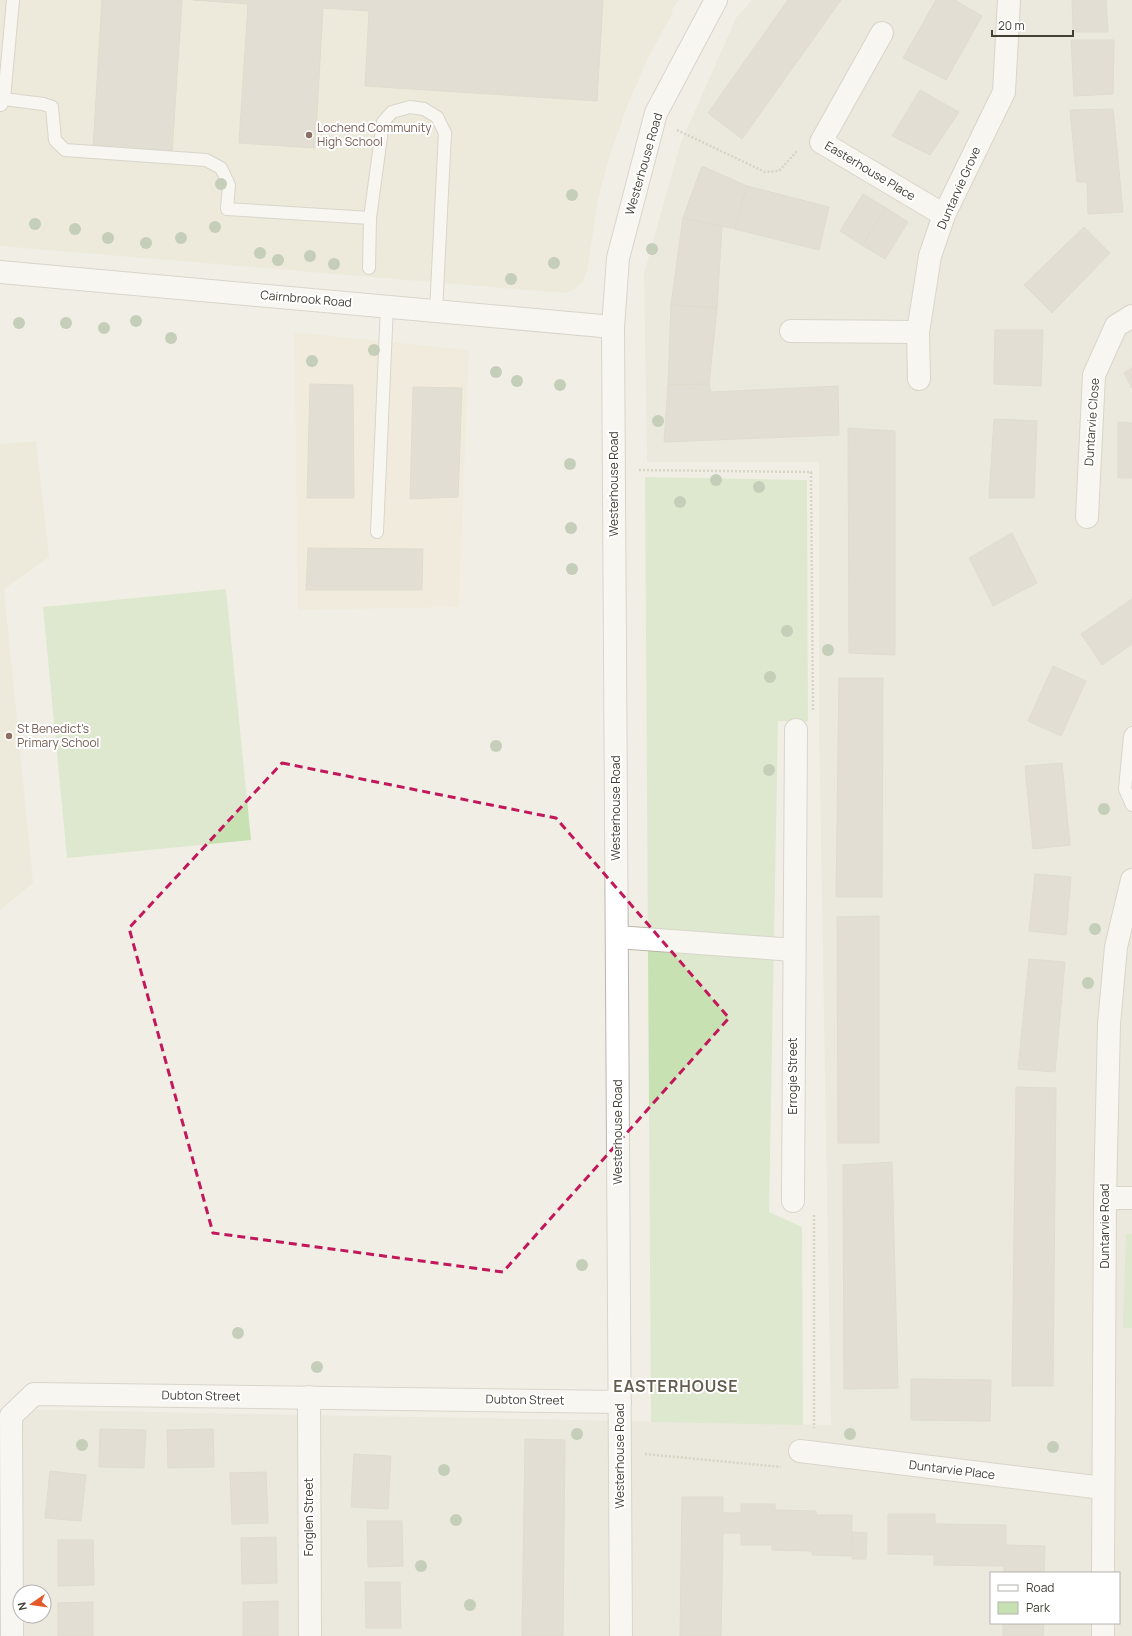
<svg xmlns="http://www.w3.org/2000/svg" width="1132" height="1636" viewBox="0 0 1132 1636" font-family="Manrope,sans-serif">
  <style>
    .residential { fill: #e4e0d4; fill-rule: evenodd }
    .commercial { fill: #f1e7d2 }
    .education { fill: #e8e4d0 }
    .green { fill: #c7e1b2 }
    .building { fill: #d1cbbc; stroke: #cbc3b0 }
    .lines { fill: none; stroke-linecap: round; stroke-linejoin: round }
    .service-casing { stroke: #bbb6a9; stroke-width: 14 }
    .minor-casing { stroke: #bbb6a9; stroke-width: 24 }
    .tertiary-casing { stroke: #bbb6a9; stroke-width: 24 }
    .path { stroke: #bbb39c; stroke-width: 2.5; stroke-dasharray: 2 2; stroke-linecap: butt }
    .service { stroke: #fff; stroke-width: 12 }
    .minor { stroke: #fff; stroke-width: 22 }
    .tertiary { stroke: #fff; stroke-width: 22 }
    .tree { fill: #8fa781 }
    .marked { fill: none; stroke: #c2185b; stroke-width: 3; stroke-dasharray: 8 5; stroke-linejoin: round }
    .education-dot { fill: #8d6e63; stroke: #fff; stroke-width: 1.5 }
    .labels { text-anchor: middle; stroke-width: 4; stroke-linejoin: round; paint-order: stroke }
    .education-label { font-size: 12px; fill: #785e54; stroke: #fff; text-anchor: start }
    .street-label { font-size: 12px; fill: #423f35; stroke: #fff }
    .district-label { font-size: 16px; font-weight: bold; letter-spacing: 1px; fill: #645d4e; stroke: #fff }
  </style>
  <rect width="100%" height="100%" fill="#f0eee5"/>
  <!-- residential -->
  <path class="residential" d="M752 0H1132V1636H0V1409L831 1425 819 722V462H647L644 274 680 145 736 18ZM991 1573H1119V1623H991ZM20 1592H44V1616H20Z"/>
  <!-- commercial -->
  <path class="commercial" d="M294 332 469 350 459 607 298 610Z"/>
  <!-- education -->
  <g class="education">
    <path d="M0 0H679L671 11 673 12 647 60 626 109 608 161 598 199 587 272 583 282 572 291 564 293 0 246Z"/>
    <path d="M36 441 49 557 4 589 33 883 0 910V444Z"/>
  </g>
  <!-- green -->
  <g class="green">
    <path d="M645 477 807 480 808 722 778 721 769 1212 802 1227 803 1425 651 1422Z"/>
    <path d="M226 589 251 840 67 858 43 607Z"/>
    <path d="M1126 1234H1132V1328H1123Z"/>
  </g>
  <!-- building -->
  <g class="building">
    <path d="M102 0H182L172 153 93 148Z"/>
    <path d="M193 0H603L597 101 365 86 369 11 323 8 315 148 239 143 248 4Z"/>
    <path d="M788 0H841L742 139 708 113Z"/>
    <path d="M936 0H955L982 16 946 80 903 58Z"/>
    <path d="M1072 0H1106L1108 32H1073Z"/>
    <path d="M1071 40H1114L1113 94 1074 96Z"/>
    <path d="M920 90 959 112 930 155 892 136Z"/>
    <path d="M1113 109 1123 212 1088 214 1087 182H1077L1070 110Z"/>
    <path d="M702 166 747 186 735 229 683 218Z"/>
    <path d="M747 186 829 207 819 250 735 229Z"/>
    <path d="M863 194 886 208 862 245 840 231Z"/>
    <path d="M886 208 908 222 885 259 862 245Z"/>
    <path d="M683 218 722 227 717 308 671 305Z"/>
    <path d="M1084 227 1110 253 1052 313 1024 285Z"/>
    <path d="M671 305 717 308 709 384 668 385Z"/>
    <path d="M995 330H1043L1041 386 994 384Z"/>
    <path d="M1132 368V388L1124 373Z"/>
    <path d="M310 384 353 385 354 498H307Z"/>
    <path d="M709 384 711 392 838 386 839 435 664 442 668 385Z"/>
    <path d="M413 387 462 388 458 497 410 499Z"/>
    <path d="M994 419 1037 421 1034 498H989Z"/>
    <path d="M1118 422 1132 423V478H1118Z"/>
    <path d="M848 428 895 431V655L849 653Z"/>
    <path d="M1012 533 1037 583 993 606 969 558Z"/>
    <path d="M308 548 423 549 422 590H306Z"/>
    <path d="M1132 599V644L1102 665 1081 634Z"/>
    <path d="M1053 666 1086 681 1061 736 1028 721Z"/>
    <path d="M839 678H883L882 897H836Z"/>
    <path d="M1062 763 1070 845 1033 849 1025 766Z"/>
    <path d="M1035 874 1071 877 1066 935 1029 931Z"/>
    <path d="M879 916V1143H838L837 917Z"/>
    <path d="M1029 959 1065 962 1055 1072 1018 1069Z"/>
    <path d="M1016 1087 1056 1088 1053 1386H1012Z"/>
    <path d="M892 1162 898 1388 844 1389 843 1165Z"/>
    <path d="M911 1379 991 1380 990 1421 911 1420Z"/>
    <path d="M100 1429 146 1430 144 1468 99 1467Z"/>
    <path d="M213 1429 214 1467 168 1468 167 1430Z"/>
    <path d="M525 1439 565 1440 563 1636H522Z"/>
    <path d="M354 1454 391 1456 388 1509 351 1507Z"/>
    <path d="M50 1471 86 1475 81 1521 45 1518Z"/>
    <path d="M266 1472 268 1523 232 1524 230 1473Z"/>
    <path d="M682 1497H723V1513H741V1504H775V1510L816 1511V1515H852L851 1556 812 1555V1551L772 1550V1545H741V1533H723L721 1636H680Z"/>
    <path d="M888 1514H935V1524L1006 1525V1545L1045 1546 1044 1573H1004V1566L934 1565V1555L888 1554Z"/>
    <path d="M367 1521H402L403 1566 368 1567Z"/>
    <path d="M852 1532 867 1533 866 1559H852Z"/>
    <path d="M276 1537 277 1583 242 1584 241 1538Z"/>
    <path d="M58 1540H93L94 1585 58 1586Z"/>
    <path d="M365 1582H400L401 1628H366Z"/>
    <path d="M278 1601V1636H243V1602Z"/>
    <path d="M93 1602V1636H58V1603Z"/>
    <path d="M1003 1623H1044L1043 1636H1003Z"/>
  </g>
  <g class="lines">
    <!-- service casing -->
    <g class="service-casing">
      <g id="service">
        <path d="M4 99 43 104 52 107 55 140 65 150 206 160 221 168 229 185 227 209 370 218 369 268"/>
        <path d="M1 105 4 99 13 0"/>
        <path d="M370 218 383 122 392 112 410 107 424 109 437 117 445 133 436 311"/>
        <path d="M377 532 387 306"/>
        <path d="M1132 733 1130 736 1125 789 1132 805"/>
      </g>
    </g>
    <!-- minor casing -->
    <g class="minor-casing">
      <g id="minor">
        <path d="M882 33 821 142 944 215"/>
        <path d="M0 272 613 327"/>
        <path d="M791 331 918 332"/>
        <path d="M919 379 918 332 930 256 944 215 1004 92 1009 0"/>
        <path d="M1087 517 1094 375 1116 326 1132 316"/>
        <path d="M617 937 794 950"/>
        <path d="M1105 1198H1132"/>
        <path d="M793 1201 796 730"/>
        <path d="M309 1397 310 1636"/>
        <path d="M800 1451 1103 1488"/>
        <path d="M1103 1573 1105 1198 1109 1024 1116 947 1132 880"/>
        <path d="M12 1636 11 1416 34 1394 620 1402"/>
        <path d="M1103 1636V1623"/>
      </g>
    </g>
    <!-- tertiary casing -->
    <g class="tertiary-casing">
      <path id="tertiary" d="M621 1636 613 327 618 258 656 113 716 0"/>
    </g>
    <!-- path -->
    <g class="path">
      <path d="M677 130 765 172 779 171 797 151"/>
      <path d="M639 470 811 472 813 712"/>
      <path d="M814 1215V1428"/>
      <path d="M645 1454 781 1467"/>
    </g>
    <!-- service -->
    <use href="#service" class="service"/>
    <!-- minor -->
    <use href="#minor" class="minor"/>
    <!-- tertiary -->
    <use href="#tertiary" class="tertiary"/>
  </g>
  <!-- trees -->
  <g class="tree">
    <circle cx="221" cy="184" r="6"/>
    <circle cx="572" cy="195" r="6"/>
    <circle cx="35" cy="224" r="6"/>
    <circle cx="215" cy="227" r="6"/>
    <circle cx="75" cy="229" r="6"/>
    <circle cx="108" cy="238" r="6"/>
    <circle cx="181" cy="238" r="6"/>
    <circle cx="146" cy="243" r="6"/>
    <circle cx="652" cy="249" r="6"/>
    <circle cx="260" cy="253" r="6"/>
    <circle cx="310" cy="256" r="6"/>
    <circle cx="278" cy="260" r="6"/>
    <circle cx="554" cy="263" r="6"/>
    <circle cx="334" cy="264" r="6"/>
    <circle cx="511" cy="279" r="6"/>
    <circle cx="136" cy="321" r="6"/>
    <circle cx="19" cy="323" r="6"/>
    <circle cx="66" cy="323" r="6"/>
    <circle cx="104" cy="328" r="6"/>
    <circle cx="171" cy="338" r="6"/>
    <circle cx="374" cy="350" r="6"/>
    <circle cx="312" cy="361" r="6"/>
    <circle cx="496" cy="372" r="6"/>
    <circle cx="517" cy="381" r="6"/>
    <circle cx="560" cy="385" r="6"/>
    <circle cx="658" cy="421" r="6"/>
    <circle cx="570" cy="464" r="6"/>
    <circle cx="716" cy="480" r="6"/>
    <circle cx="759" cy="487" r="6"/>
    <circle cx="680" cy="502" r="6"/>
    <circle cx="571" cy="528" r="6"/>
    <circle cx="572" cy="569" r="6"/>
    <circle cx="787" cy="631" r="6"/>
    <circle cx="828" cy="650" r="6"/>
    <circle cx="770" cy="677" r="6"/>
    <circle cx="496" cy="746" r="6"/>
    <circle cx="769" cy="770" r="6"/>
    <circle cx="1104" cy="809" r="6"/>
    <circle cx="1095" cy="929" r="6"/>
    <circle cx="1088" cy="983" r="6"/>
    <circle cx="582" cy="1265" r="6"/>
    <circle cx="238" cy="1333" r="6"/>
    <circle cx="317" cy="1367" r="6"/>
    <circle cx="577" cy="1434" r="6"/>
    <circle cx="850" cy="1434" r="6"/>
    <circle cx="82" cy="1445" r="6"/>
    <circle cx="1053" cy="1447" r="6"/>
    <circle cx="444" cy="1470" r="6"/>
    <circle cx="456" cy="1520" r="6"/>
    <circle cx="421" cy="1566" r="6"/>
    <circle cx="470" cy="1605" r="6"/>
  </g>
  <!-- marked area -->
  <path d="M0 0H1132V1636H0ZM282 763 556 818 729 1018 503 1272 213 1233 129 928Z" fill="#f0eee5" fill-opacity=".55" fill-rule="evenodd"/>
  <path class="marked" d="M282 763 556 818 729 1018 503 1272 213 1233 129 928Z"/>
  <!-- markers -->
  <g class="education-dot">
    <circle cx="309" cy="135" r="4"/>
    <circle cx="9" cy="736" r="4"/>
  </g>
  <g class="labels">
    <!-- education labels -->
    <g class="education-label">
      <text x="317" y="132">Lochend Community<tspan x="317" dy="14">High School</tspan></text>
      <text x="17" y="733">St Benedict's<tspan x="17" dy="14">Primary School</tspan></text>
    </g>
    <!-- street labels -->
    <g class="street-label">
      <text transform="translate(644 164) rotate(-74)" y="4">Westerhouse Road</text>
      <text transform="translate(870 171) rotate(31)" y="4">Easterhouse Place</text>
      <text transform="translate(959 188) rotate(-66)" y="4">Duntarvie Grove</text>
      <text transform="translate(306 299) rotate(5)" y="4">Cairnbrook Road</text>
      <text transform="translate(1092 422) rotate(-86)" y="4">Duntarvie Close</text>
      <text transform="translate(614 484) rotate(-90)" y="4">Westerhouse Road</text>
      <text transform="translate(616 808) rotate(-90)" y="4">Westerhouse Road</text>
      <text transform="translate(793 1076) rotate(-90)" y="4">Errogie Street</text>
      <text transform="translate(618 1132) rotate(-90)" y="4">Westerhouse Road</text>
      <text transform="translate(1105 1226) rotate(-90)" y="4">Duntarvie Road</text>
      <text transform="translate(201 1396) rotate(1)" y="4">Dubton Street</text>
      <text transform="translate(525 1400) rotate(1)" y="4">Dubton Street</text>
      <text transform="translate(620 1456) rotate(-90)" y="4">Westerhouse Road</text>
      <text transform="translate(952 1470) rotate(7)" y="4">Duntarvie Place</text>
      <text transform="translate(309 1517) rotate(-90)" y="4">Forglen Street</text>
    </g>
    <!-- district labels -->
    <g class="district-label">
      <text x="676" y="1392">EASTERHOUSE</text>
    </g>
  </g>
  <!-- legend -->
  <rect x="990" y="1572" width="130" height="52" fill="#ffffff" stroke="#b3b2ae"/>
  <rect x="998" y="1585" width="20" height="6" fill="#ffffff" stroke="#b3b2ae"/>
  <text x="1026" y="1592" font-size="12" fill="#423f35">Road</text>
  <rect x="998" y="1602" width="20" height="12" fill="#c7e1b2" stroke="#b3b2ae"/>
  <text x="1026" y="1612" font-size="12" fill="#423f35">Park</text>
  <!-- north arrow -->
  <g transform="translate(32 1604) rotate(257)"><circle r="19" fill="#ffffff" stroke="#b3b2ae"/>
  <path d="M0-3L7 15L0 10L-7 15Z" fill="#e3592a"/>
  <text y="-6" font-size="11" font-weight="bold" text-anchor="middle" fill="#423f35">N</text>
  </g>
  <!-- scale -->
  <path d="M992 30v6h81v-6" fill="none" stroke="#423f35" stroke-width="2"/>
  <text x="998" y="30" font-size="12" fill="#423f35" stroke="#ffffff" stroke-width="3" paint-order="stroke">20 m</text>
</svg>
